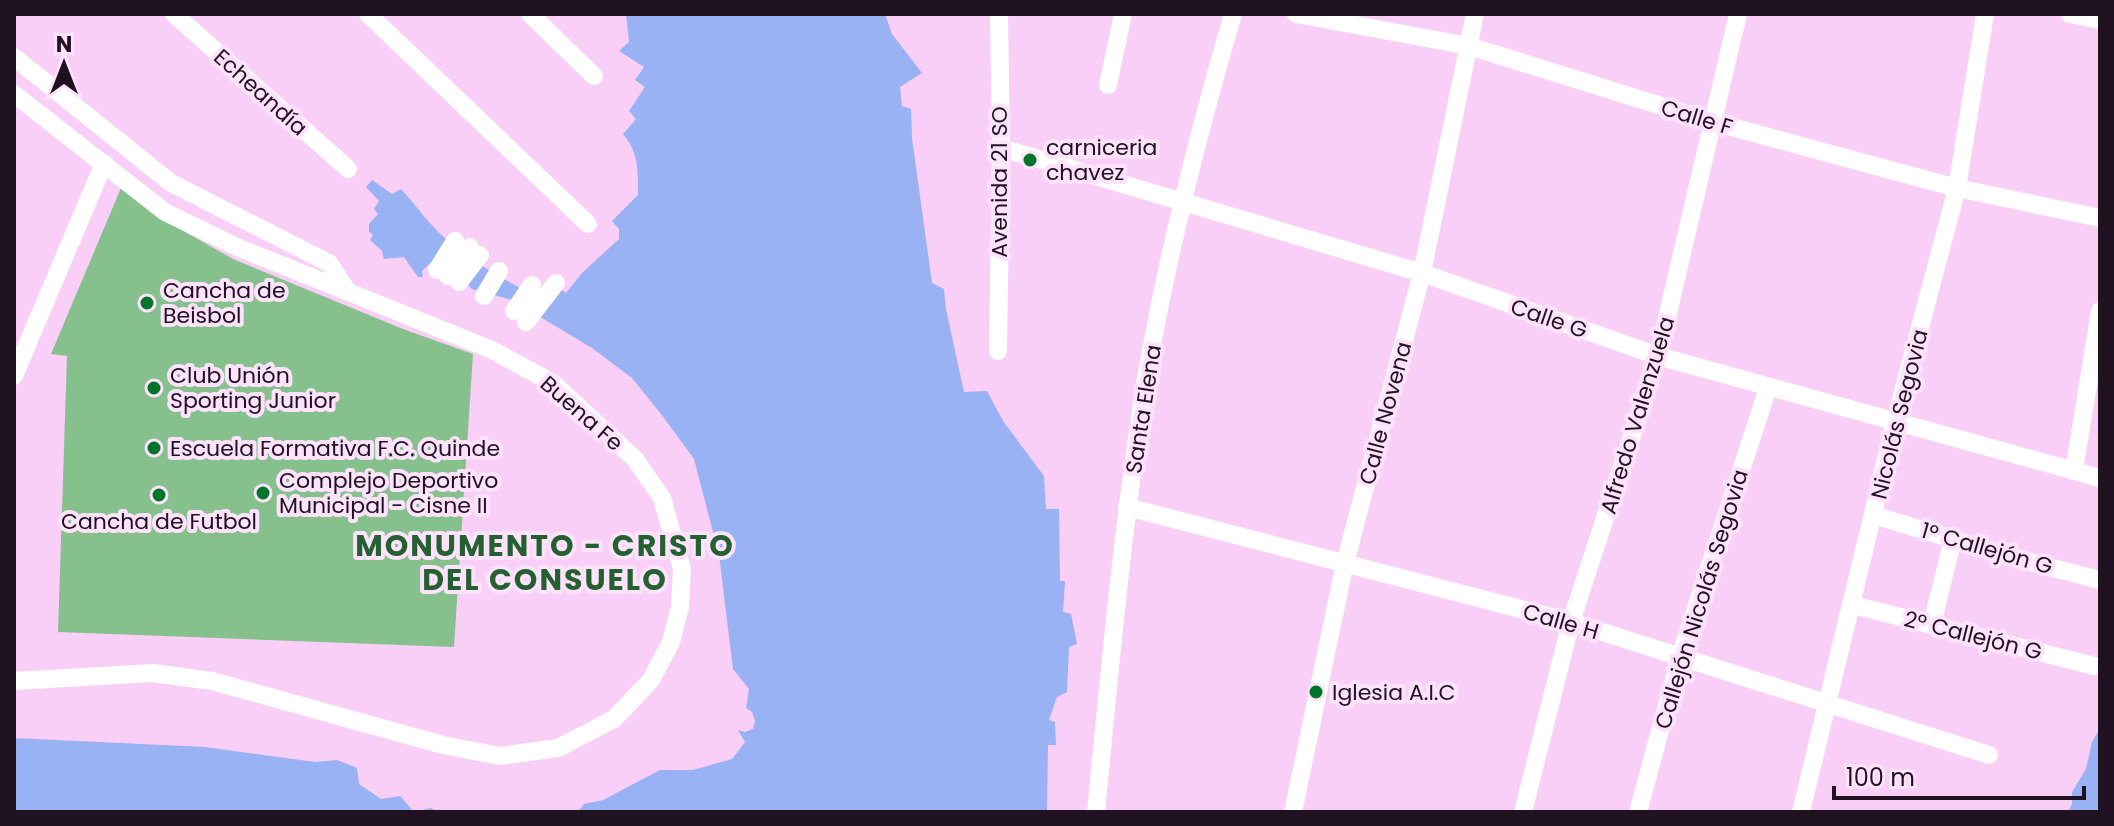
<svg xmlns="http://www.w3.org/2000/svg" width="2114" height="826" viewBox="0 0 2114 826" font-family="Poppins,sans-serif">
  <style>
    .green { fill: #86c08d }
    .water { fill: #98b2f3 }
    .lines { fill: none; stroke-linecap: round; stroke-linejoin: round }
    .street { stroke: #fff; stroke-width: 18 }
    .poi-dot { fill: #007529; stroke: #fce2fa; stroke-width: 3 }
    .labels { text-anchor: middle; stroke-width: 8; stroke-linejoin: round; paint-order: stroke }
    .street-label { font-size: 22px; fill: #211221; stroke: #fce2fa }
    .poi-label { font-size: 22px; fill: #211221; stroke: #fce2fa; text-anchor: start }
    .district-label { font-size: 30px; font-weight: bold; letter-spacing: 2px; fill: #246030; stroke: #fce2fa }
  </style>
  <rect width="100%" height="100%" fill="#f9cff7"/>
  <!-- green -->
  <path class="green" d="M121 188 157 216 233 259 403 329 473 354 454 647 58 632 67 356 51 354Z"/>
  <!-- water -->
  <g class="water">
    <path d="M626 14H885L892 34 922 73 900 87 902 106 911 109 912 138 932 283 944 289 946 309 964 392 987 391 1003 421 1044 476 1046 509H1059L1060 581H1065L1063 612 1071 614 1077 644 1069 647 1067 692 1057 697 1049 720 1055 722 1056 745H1048L1047 812H578L584 804 603 800 660 770H693L732 759 745 742 738 730 745 732 753 729 755 721 752 712 746 708 749 689 733 669 719 555 694 459 661 414 632 378 592 348 512 300 472 289 464 280 436 262 430 263 422 271 423 277H418L404 257 384 259 382 251 370 240 373 235 369 232V224L378 214 374 209 379 201 366 187 372 180 392 194 401 189C417 206 429 225 448 241 475 264 508 281 539 299L551 282 566 293 582 273 619 239V229L612 221 638 195C638 171 639 153 623 134L636 119 629 111 645 87 635 80 644 67 619 51 629 42Z"/>
    <path d="M2100 728V812H2068L2072 804V792L2086 769 2092 742Z"/>
    <path d="M14 738 205 747 315 762 337 760 357 768 359 784 381 799 400 796 414 812 431 808 438 812H14Z"/>
  </g>
  <g class="lines">
    <!-- street -->
    <g class="street">
      <path d="M174 14 348 169"/>
      <path d="M368 14 588 224"/>
      <path d="M530 14 594 76"/>
      <path d="M1296 14 1469 46 1713 122 1957 188 2100 218"/>
      <path d="M2070 14 2100 20"/>
      <path d="M14 57 171 183 329 263 348 292"/>
      <path d="M1108 85 1123 14"/>
      <path d="M14 94 165 212 237 247 492 350 553 383 635 459 662 498 682 569 680 607 671 642 651 680 614 719 558 748 500 756 443 745 212 681 153 673 14 681"/>
      <path d="M1001 148 1422 273 1658 356 2100 478"/>
      <path d="M437 270 455 241"/>
      <path d="M448 276 470 247"/>
      <path d="M459 282 480 255"/>
      <path d="M484 296 499 271"/>
      <path d="M514 311 532 285"/>
      <path d="M526 322 556 283"/>
      <path d="M998 351 1001 148 999 14"/>
      <path d="M14 376 104 163"/>
      <path d="M2074 471 2100 311"/>
      <path d="M1127 507 1571 622 1989 755"/>
      <path d="M1873 515 2022 560 2100 580"/>
      <path d="M1853 605 2094 666"/>
      <path d="M1932 624 1953 539"/>
      <path d="M1096 812C1110 667 1123 522 1146 379 1167 255 1198 134 1233 14"/>
      <path d="M1293 812 1345 563 1422 273 1475 14"/>
      <path d="M1523 812 1571 622 1658 356 1738 14"/>
      <path d="M1638 812 1680 657 1768 388"/>
      <path d="M1801 812 1895 422 1957 188 1985 14"/>
    </g>
  </g>
  <!-- markers -->
  <g class="poi-dot">
    <circle cx="1030" cy="160" r="8"/>
    <circle cx="147" cy="303" r="8"/>
    <circle cx="154" cy="388" r="8"/>
    <circle cx="154" cy="448" r="8"/>
    <circle cx="263" cy="493" r="8"/>
    <circle cx="159" cy="495" r="8"/>
    <circle cx="1316" cy="692" r="8"/>
  </g>
  <g class="labels">
    <!-- street labels -->
    <g class="street-label">
      <text transform="translate(261 92) rotate(42)" y="8">Echeandía</text>
      <text transform="translate(1697 117) rotate(17)" y="8">Calle F</text>
      <text transform="translate(999 182) rotate(-90)" y="8">Avenida 21 SO</text>
      <text transform="translate(1549 318) rotate(19)" y="8">Calle G</text>
      <text transform="translate(1143 409) rotate(-81)" y="8">Santa Elena</text>
      <text transform="translate(582 413) rotate(41)" y="8">Buena Fe</text>
      <text transform="translate(1385 413) rotate(-75)" y="8">Calle Novena</text>
      <text transform="translate(1899 414) rotate(-76)" y="8">Nicolás Segovia</text>
      <text transform="translate(1637 415) rotate(-73)" y="8">Alfredo Valenzuela</text>
      <text transform="translate(1987 548) rotate(16)" y="8">1º Callejón G</text>
      <text transform="translate(1701 599) rotate(-73)" y="8">Callejón Nicolás Segovia</text>
      <text transform="translate(1561 621) rotate(16)" y="8">Calle H</text>
      <text transform="translate(1973 635) rotate(14)" y="8">2º Callejón G</text>
    </g>
    <!-- poi labels -->
    <g class="poi-label">
      <text x="1046" y="155">carniceria<tspan x="1046" dy="25">chavez</tspan></text>
      <text x="163" y="298">Cancha de<tspan x="163" dy="25">Beisbol</tspan></text>
      <text x="170" y="383">Club Unión<tspan x="170" dy="25">Sporting Junior</tspan></text>
      <text x="170" y="456">Escuela Formativa F.C. Quinde</text>
      <text x="279" y="488">Complejo Deportivo<tspan x="279" dy="25">Municipal - Cisne II</tspan></text>
      <text x="159" y="529" text-anchor="middle">Cancha de Futbol</text>
      <text x="1332" y="700">Iglesia A.I.C</text>
    </g>
    <!-- district labels -->
    <g class="district-label">
      <text x="545" y="556">MONUMENTO - CRISTO<tspan x="545" dy="34">DEL CONSUELO</tspan></text>
    </g>
  </g>
  <!-- border -->
  <rect width="2114" height="826" fill="none" stroke="#211221" stroke-width="32"/>
  <!-- north arrow -->
  <g transform="translate(64 64)" stroke="#fce2fa" stroke-width="6" paint-order="stroke">
  <path d="M0-6L14 30L0 20L-14 30Z" fill="#211221"/>
  <text y="-12" font-size="22" font-weight="bold" text-anchor="middle" fill="#211221">N</text>
  </g>
  <!-- scale -->
  <path d="M1834 786v12h250v-12" fill="none" stroke="#211221" stroke-width="4"/>
  <text x="1846" y="786" font-size="24" fill="#211221" stroke="#fce2fa" stroke-width="6" paint-order="stroke">100 m</text>
</svg>
